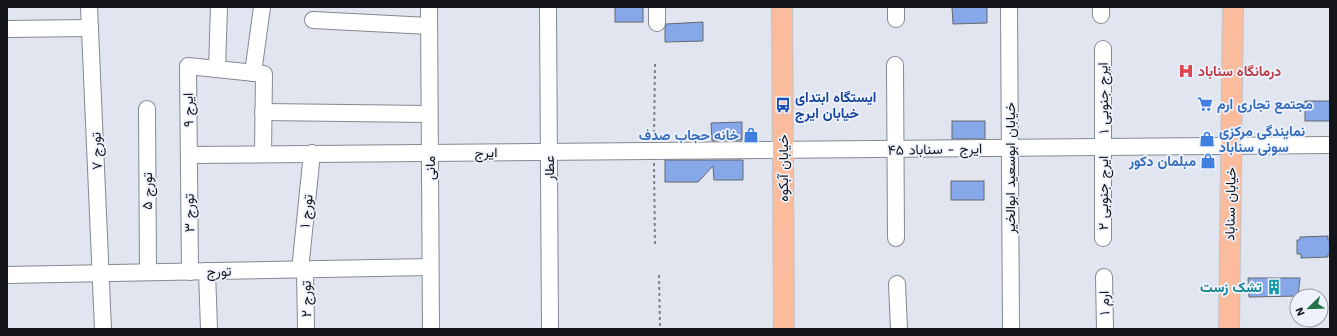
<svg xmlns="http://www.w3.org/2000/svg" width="1337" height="336" viewBox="0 0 1337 336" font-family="'Work Sans',Vazirmatn,sans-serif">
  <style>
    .building { fill: #86a7e8; stroke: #636870 }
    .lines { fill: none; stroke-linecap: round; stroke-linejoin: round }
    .minor-casing { stroke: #848992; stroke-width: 18 }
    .major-casing { stroke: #c2c2c3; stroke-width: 22 }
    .path { stroke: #7d8087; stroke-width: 2; stroke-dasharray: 3 3; stroke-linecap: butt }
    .minor { stroke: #fff; stroke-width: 16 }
    .major { stroke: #fbbc9e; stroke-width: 20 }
    .labels { text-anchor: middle; stroke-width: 3.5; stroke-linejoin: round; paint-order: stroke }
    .health-label { font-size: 14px; font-weight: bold; fill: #be3a42; stroke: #edf2fc; text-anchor: start }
    .transit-label { font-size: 14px; font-weight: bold; fill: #164399; stroke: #edf2fc; text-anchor: start }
    .street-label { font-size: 14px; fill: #131518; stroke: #edf2fc }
    .shop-label { font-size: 14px; font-weight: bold; fill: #366cbe; stroke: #edf2fc; text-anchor: start }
    .culture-label { font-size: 14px; font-weight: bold; fill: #0d838f; stroke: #edf2fc; text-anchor: end }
  </style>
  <rect width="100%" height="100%" fill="#e0e5ef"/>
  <!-- building -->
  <g class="building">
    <rect x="615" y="7" width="28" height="15"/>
    <path d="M952 7H987V23L953 24Z"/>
    <path d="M703 22V41L665 42V29L666 24Z"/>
    <rect x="1305" y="101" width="25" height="20"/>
    <rect x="952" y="121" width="33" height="18"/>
    <path d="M742 122V140L712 141 711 123Z"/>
    <path d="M665 160H743V180H714L713 166 698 182H665Z"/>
    <rect x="951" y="181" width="33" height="19"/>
    <path d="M1328 236V240H1330V254H1328V257L1301 258V254H1297V240H1300V237Z"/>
    <path d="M1248 278H1300L1298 296 1249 297Z"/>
  </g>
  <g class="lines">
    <!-- minor casing -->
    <g class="minor-casing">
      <g id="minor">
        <path d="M89 7 103 329"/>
        <path d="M429 7 431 329"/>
        <path d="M548 7 550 329"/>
        <path d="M896 7V19"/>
        <path d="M1009 7 1011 329"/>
        <path d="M1101 15V7"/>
        <path d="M313 20 429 26"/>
        <path d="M657 23V7"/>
        <path d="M7 29 90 28"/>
        <path d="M1103 49V238"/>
        <path d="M895 65 896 238"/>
        <path d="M217 69 219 7"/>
        <path d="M253 73 262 7"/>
        <path d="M147 109 148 272"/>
        <path d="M263 112 429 114"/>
        <path d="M189 155 1330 145"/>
        <path d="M300 270 312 153"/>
        <path d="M305 270 306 329"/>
        <path d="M207 271 209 329"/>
        <path d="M190 272 188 66 264 74 263 154"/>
        <path d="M7 275 430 267"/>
        <path d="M1104 277 1105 329"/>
        <path d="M897 284 899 329"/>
      </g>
    </g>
    <!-- major casing -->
    <g class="major-casing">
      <g id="major">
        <path d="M782 7 784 329"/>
        <path d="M1229 329 1233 7"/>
      </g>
    </g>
    <!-- path -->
    <g class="path">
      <path d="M654 139 655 63"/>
      <path d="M654 163 655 244"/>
      <path d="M659 275 660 329"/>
    </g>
    <!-- minor -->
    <use href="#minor" class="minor"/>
    <!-- major -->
    <use href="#major" class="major"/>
  </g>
  <!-- icons -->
  <defs>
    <g id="hospital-bare" transform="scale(1.2)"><path d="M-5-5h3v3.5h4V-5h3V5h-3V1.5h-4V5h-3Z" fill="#e0444e" stroke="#edf2fc" stroke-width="2.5" paint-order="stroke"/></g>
    <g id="supermarket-bare" transform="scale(1.2)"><path d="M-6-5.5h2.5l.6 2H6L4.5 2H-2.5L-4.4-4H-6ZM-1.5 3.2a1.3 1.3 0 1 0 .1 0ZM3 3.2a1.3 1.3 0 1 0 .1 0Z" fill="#3f7fe0" stroke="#edf2fc" stroke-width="2.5" paint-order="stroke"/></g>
    <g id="bus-bare" transform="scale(1.2)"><path d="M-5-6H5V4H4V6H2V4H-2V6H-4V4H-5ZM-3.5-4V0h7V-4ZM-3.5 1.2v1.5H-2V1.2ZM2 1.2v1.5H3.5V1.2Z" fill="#1a4fb4" stroke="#edf2fc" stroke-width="2.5" paint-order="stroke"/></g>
    <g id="shop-bare" transform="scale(1.2)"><path d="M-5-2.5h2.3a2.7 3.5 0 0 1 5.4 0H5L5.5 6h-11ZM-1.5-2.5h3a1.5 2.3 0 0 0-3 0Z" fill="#3f7fe0" stroke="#edf2fc" stroke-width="2.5" paint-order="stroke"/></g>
    <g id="building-bare" transform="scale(1.2)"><path d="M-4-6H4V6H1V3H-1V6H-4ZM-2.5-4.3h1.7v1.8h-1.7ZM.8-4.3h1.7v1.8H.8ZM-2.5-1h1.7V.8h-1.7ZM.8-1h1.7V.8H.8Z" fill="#0f9aa8" stroke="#edf2fc" stroke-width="2.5" paint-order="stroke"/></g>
  </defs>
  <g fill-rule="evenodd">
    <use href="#hospital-bare" x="1186" y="71"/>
    <use href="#supermarket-bare" x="1205" y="104"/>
    <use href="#bus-bare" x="783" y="105"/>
    <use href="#shop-bare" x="751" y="135"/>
    <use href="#shop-bare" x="1207" y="139"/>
    <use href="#shop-bare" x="1208" y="161"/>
    <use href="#building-bare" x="1274" y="287"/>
  </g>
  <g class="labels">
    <!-- health labels -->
    <g class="health-label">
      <text x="1198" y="76">درمانگاه سناباد</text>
    </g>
    <!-- transit labels -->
    <g class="transit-label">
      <text x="795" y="102">ایستگاه ابتدای<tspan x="795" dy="16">خیابان ایرج</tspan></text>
    </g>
    <!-- street labels -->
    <g class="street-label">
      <text transform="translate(1103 98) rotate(-91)" y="5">ایرج جنوبی ۱</text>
      <text transform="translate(188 110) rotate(-91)" y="5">ایرج ۹</text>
      <text transform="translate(935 149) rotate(-1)" y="5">ایرج - سناباد ۴۵</text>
      <text transform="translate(96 151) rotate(-92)" y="5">تورج ۷</text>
      <text x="486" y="157">ایرج</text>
      <text transform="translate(430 168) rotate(-90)" y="5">مانی</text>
      <text transform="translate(549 168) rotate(-90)" y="5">عطار</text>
      <text transform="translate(783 168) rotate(-90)" y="5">خیابان آبکوه</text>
      <text transform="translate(1010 168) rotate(-90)" y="5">خیابان ابوسعید ابوالخیر</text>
      <text transform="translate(147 191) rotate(-90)" y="5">تورج ۵</text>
      <text transform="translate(1103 193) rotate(-90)" y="5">ایرج جنوبی ۲</text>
      <text transform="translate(1230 204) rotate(-89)" y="5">خیابان سناباد</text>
      <text transform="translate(306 211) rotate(-84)" y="5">تورج ۱</text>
      <text transform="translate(189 213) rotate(-91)" y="5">تورج ۳</text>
      <text transform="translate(219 271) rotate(-1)" y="5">تورج</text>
      <text transform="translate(306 299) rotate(-91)" y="5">تورج ۲</text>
      <text transform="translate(1104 303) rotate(-91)" y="5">ارم ۱</text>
    </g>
    <!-- shop labels -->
    <g class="shop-label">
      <text x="1217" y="109">مجتمع تجاری ارم</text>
      <text x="1219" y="136">نمایندگی مرکزی<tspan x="1219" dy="16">سونی سناباد</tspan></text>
      <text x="739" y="140" text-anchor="end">خانه حجاب صدف</text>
      <text x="1196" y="166" text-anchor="end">مبلمان دكور</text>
    </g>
    <!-- culture labels -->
    <g class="culture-label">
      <text x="1262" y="292">تشک زست</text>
    </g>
  </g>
  <!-- border -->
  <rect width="1337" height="336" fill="none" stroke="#131518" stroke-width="16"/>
  <!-- north arrow -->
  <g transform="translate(1309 308) rotate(247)"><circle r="19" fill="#edf2fc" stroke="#969aa1"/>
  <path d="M0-3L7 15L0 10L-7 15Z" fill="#227445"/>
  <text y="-6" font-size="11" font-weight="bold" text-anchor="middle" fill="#131518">N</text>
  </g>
</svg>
